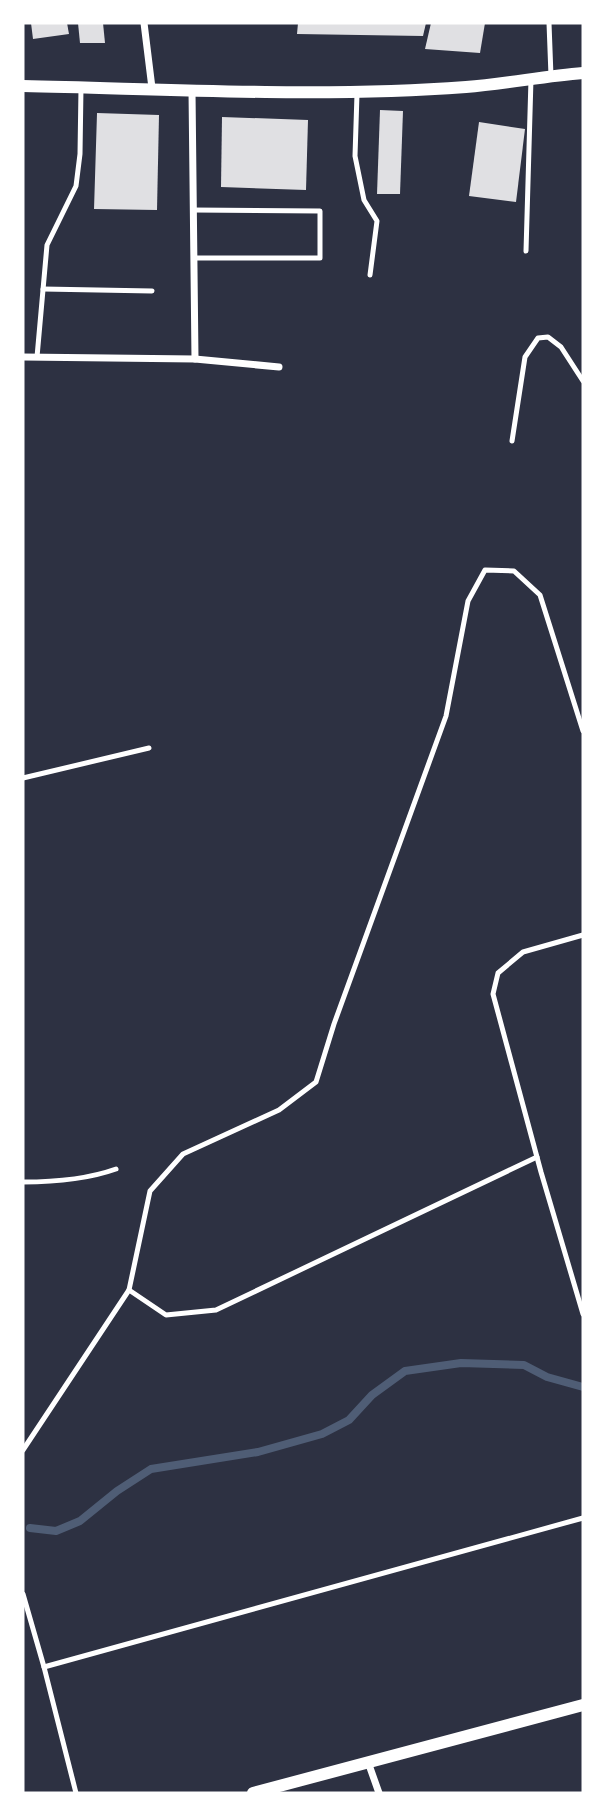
<svg xmlns="http://www.w3.org/2000/svg" width="606" height="1816" viewBox="0 0 606 1816" font-family="'DM Sans',sans-serif">
  <style>
    .lines { fill: none; stroke-linecap: round; stroke-linejoin: round }
    .stream { stroke: #4f5d75; stroke-width: 8 }
    .building { fill: #e0e0e3 }
    .service { stroke: #fff; stroke-width: 5 }
    .minor { stroke: #fff; stroke-width: 7 }
    .tertiary { stroke: #fff; stroke-width: 12 }
  </style>
  <rect width="100%" height="100%" fill="#2d3142"/>
  <g class="lines">
    <!-- stream -->
    <path class="stream" d="M30 1528 56 1531 80 1521 117 1491 151 1469 258 1452 322 1434 349 1420 372 1395 405 1371 461 1363 524 1365 547 1377 583 1387"/>
  </g>
  <!-- building -->
  <g class="building">
    <path d="M31 23H67L69 34 33 39Z"/>
    <path d="M78 23H103L105 43H80Z"/>
    <path d="M298 23H426L423 36 297 34Z"/>
    <path d="M431 23H485L480 53 425 49Z"/>
    <path d="M380 110 403 111 400 194H377Z"/>
    <path d="M97 113 159 115 157 210 94 209Z"/>
    <path d="M222 117 308 120 306 190 221 187Z"/>
    <path d="M479 122 525 129 516 202 469 196Z"/>
  </g>
  <g class="lines">
    <!-- service -->
    <g class="service">
      <path d="M549 23 551 76"/>
      <path d="M357 94 355 156 364 200 377 221 370 275"/>
      <path d="M193 210 320 211V258H194"/>
      <path d="M526 251 531 79"/>
      <path d="M43 289 152 291"/>
      <path d="M37 357 47 245 76 186 80 154 81 88"/>
      <path d="M512 441 525 357 538 338 548 337 561 347 583 381"/>
      <path d="M23 778 149 748"/>
      <path d="M583 935 523 952 498 973 493 994 541 1172 583 1314"/>
      <path d="M23 1182C53 1182 88 1179 116 1169"/>
      <path d="M129 1290 150 1191 183 1154 279 1110 316 1082 334 1024 446 716 468 601 485 570 514 571 540 595 583 731"/>
      <path d="M23 1450 129 1290 166 1315 216 1310 537 1157"/>
      <path d="M23 1594 44 1667 76 1793"/>
      <path d="M44 1667 583 1518"/>
    </g>
    <!-- minor -->
    <g class="minor">
      <path d="M144 23 152 88"/>
      <path d="M192 91 195 359"/>
      <path d="M23 357 195 359 279 367"/>
      <path d="M368 1762 379 1793"/>
    </g>
    <!-- tertiary -->
    <g class="tertiary">
      <path d="M23 86C169 89 321 98 466 87 506 84 544 76 583 73"/>
      <path d="M253 1793 583 1705"/>
    </g>
  </g>
  <!-- border -->
  <rect width="606" height="1816" fill="none" stroke="#ffffff" stroke-width="49"/>
</svg>
